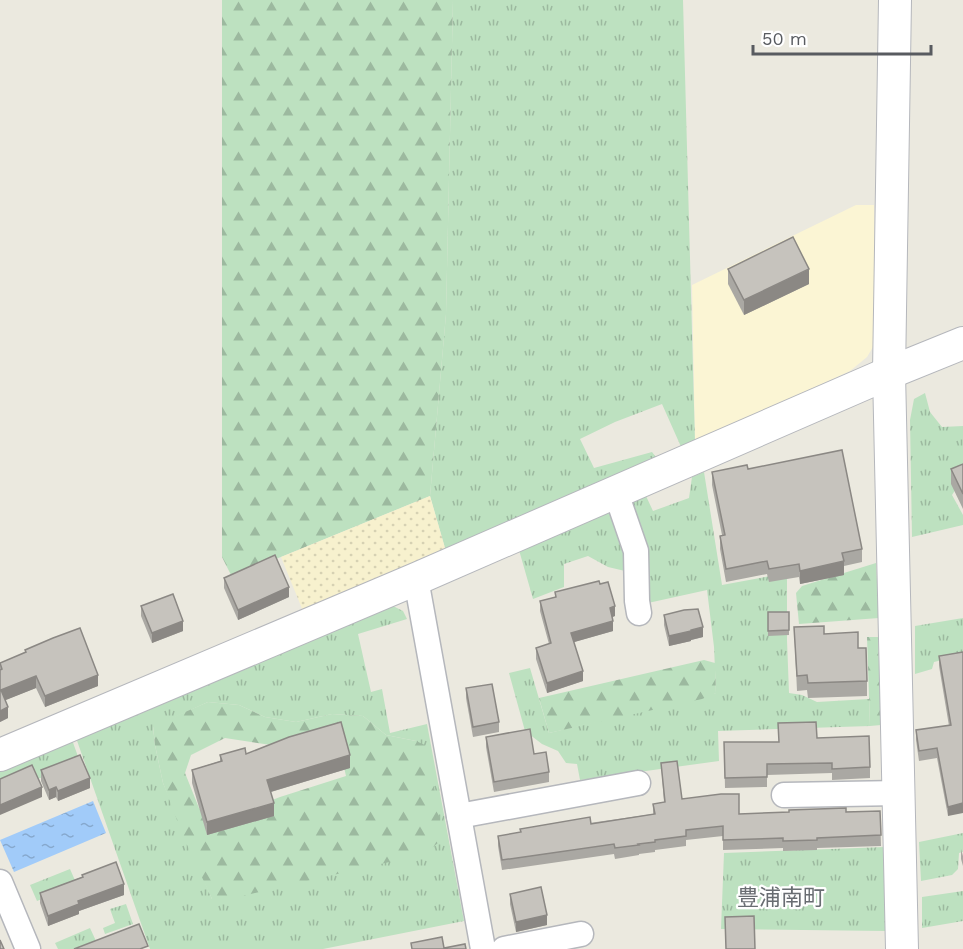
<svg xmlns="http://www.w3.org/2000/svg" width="963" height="949" viewBox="0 0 963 949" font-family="'Work Sans','Noto Sans JP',sans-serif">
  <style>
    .commercial { fill: #fbf5d4 }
    .grass { fill: url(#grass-tufts); fill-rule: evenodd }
    .forest { fill: url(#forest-firs); fill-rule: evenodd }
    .sand { fill: url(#sand-dots) }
    .water { fill: url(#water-ripples) }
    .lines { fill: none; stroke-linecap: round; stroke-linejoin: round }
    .minor-casing { stroke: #b5b7bc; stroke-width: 27 }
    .tertiary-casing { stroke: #b5b7bc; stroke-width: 34 }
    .minor { stroke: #fff; stroke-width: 24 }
    .tertiary { stroke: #fff; stroke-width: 32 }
    .wall { fill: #aaa8a3 }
    .shaded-wall { fill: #8b8884 }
    .building { fill: #c6c3bd; stroke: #8b8884; stroke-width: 1.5 }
    .labels { text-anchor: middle; stroke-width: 4.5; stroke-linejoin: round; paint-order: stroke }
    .quarter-label { font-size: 22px; fill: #696d72; stroke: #fff }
  </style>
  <defs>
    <pattern id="grass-tufts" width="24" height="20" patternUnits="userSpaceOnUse" patternTransform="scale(1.5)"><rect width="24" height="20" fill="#bde1c0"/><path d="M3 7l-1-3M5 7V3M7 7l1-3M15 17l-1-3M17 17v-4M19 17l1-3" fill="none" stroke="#9cb99f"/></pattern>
    <pattern id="forest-firs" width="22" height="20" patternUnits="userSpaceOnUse" patternTransform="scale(1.5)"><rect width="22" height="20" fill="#bde1c0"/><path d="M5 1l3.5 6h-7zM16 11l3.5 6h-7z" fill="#9cb99f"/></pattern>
    <pattern id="sand-dots" width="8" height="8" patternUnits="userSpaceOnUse" patternTransform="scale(1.5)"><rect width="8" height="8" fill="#f7f1ce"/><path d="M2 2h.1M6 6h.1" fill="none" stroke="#d6d1b3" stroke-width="1.8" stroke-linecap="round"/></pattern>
    <pattern id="water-ripples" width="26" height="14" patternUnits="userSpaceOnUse" patternTransform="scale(1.5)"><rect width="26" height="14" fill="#a1cbf9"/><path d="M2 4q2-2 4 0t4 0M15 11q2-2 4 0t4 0" fill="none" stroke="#86a8cd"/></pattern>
  </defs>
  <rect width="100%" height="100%" fill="#ebe9df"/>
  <!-- commercial -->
  <path class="commercial" d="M856 205H874L876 335 873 347 867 357 850 371 695 442 692 285Z"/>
  <!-- grass -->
  <g class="grass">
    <path d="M453 0H683L695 442 682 449 662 404 615 422 580 439 594 468 652 452 659 461 447 555 430 496 446 314Z"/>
    <path d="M925 393 930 412 942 427 963 426V478L952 495 963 515V525L912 537 910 420 914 399Z"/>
    <path d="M704 472 722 585 787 573V640L789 693 802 695 817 702 869 699 870 726 718 731 719 761 580 780 577 764 566 763 558 751 542 744 525 731 509 673 530 668 549 733 716 693 714 647 707 590 648 603 646 548 632 501 646 496 653 511 689 498 692 477Z"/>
    <path d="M613 510 627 552 625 571 608 567 588 556 564 564V587L533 599 519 550Z"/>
    <path d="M393 606 403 611 407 619 358 634 371 692 382 689 390 733 427 724 464 921 323 949H150L75 735ZM208 702 239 705 265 717 296 722 332 714 363 716 386 735 416 741 212 899 163 783 155 745 153 727Z"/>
    <path d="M963 618V655L934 662 932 669 915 674V626Z"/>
    <path d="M71 737 80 762 38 779 35 770 0 785V768Z"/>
    <path d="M963 833V852L959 853 958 869 952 875 921 881 919 842Z"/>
    <path d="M885 847 886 931 721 929 724 853Z"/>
    <path d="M70 869 77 885 37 901 30 885Z"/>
    <path d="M963 891V921L922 928V897Z"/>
    <path d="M126 904 133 924 105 934 103 928 115 923 110 909Z"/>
    <path d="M90 928 96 941 76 949H58L55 943Z"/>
  </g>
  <!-- forest -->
  <g class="forest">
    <path d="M222 0H453L446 314 430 496 281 557 231 575 222 557Z"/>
    <path d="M876 563 879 618 799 624 796 593 802 586Z"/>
    <path d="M867 637H878L881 725 870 726Z"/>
    <path d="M704 660 715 663 716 693 702 699 549 733 539 698Z"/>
    <path d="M208 702 239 705 265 717 296 722 332 714 363 716 386 735 416 741 427 746 443 839 424 854 225 900 212 899 183 836 163 783 155 745 153 726ZM225 738 271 745H339L346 776 280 797 212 823 199 808 185 773 191 755Z"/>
  </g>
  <!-- sand -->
  <path class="sand" d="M430 496 447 555 303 611 281 557Z"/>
  <!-- water -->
  <path class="water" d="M93 801 106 833 14 872 0 840Z"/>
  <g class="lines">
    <!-- minor casing -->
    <g class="minor-casing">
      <g id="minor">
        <path d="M616 493 636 551 637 601 639 613"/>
        <path d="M416 579 483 949"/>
        <path d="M784 795 899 793"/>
        <path d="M459 816 638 783"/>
        <path d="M0 882 28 949"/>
        <path d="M504 949 581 934"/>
      </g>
    </g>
    <!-- tertiary casing -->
    <g class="tertiary-casing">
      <g id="tertiary">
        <path d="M895 0 889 373 902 949"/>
        <path d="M0 755 416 579 889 373 963 343"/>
      </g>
    </g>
    <!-- minor -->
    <use href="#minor" class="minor"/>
    <!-- tertiary -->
    <use href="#tertiary" class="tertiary"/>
  </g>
  <!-- wall -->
  <g class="wall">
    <path d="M728 269 809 284 744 315 728 284Z"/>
    <path d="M963 464V509L951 484V469Z"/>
    <path d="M748 469 862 549V562L844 566V575L800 584 799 577 769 582 767 574 726 582 720 549V536L722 535 712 485V472Z"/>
    <path d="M224 578 289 597 238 620 224 588Z"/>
    <path d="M555 592 615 616 612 617 613 631 574 642 583 681 547 693 536 659V648L549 644 540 611V601L555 597Z"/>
    <path d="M141 606 183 631 152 643 141 616Z"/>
    <path d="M768 612H789V635L768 636Z"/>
    <path d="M664 615 703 637 691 640V641L669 646 664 625Z"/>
    <path d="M794 627 824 634 858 648 867 681V696L808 698 807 690 797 691Z"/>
    <path d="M25 650 98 686 45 707 36 688 5 700 8 718 0 722V663L25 653Z"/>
    <path d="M963 652 948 816 937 758 919 761 916 740V730L949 726 939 666V656Z"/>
    <path d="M466 688 499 722V732L473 737 466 698Z"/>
    <path d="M486 737 534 754 549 772V782L494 792 486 747Z"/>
    <path d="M817 738 870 767V778L832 780V773L767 775V787L725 788 724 742H779Z"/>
    <path d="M246 754 350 768 271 792 274 816 207 835 192 783V770L220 761V755Z"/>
    <path d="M661 763 682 799 739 814 880 811 881 846 817 848V850L783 851V848L723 850V836L686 840V846L655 850V852L639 854V855L615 859 614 854 502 870 498 846V836L653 814V804L664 802Z"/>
    <path d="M41 770 90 788 58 801 56 797 49 800 41 781Z"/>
    <path d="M961 849 963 856V866L961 859Z"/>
    <path d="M82 875 124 895 79 911V914L48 926 40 903V893L82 877Z"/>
    <path d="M510 894 547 925 516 932 510 904Z"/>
  </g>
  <!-- shaded-wall -->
  <g class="shaded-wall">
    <path d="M809 269V284L744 315V300Z"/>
    <path d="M844 561V575L800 584V571Z"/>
    <path d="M289 587V597L238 620V610Z"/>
    <path d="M615 606V616L610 618V608Z"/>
    <path d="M183 621V631L152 643V633Z"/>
    <path d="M613 621V631L571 643V633Z"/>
    <path d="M703 627V637L691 640V641L669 646V636Z"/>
    <path d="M583 671V681L547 693V683Z"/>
    <path d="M98 675V686L45 707V696Z"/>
    <path d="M36 676V688L1 702V690Z"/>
    <path d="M8 707V718L0 722V711Z"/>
    <path d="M350 755V768L267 793V780Z"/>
    <path d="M90 778V788L58 801V791Z"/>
    <path d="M42 787V797L0 815V805Z"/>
    <path d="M56 787V797L49 800V790Z"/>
    <path d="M274 803V816L207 835V822Z"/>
    <path d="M963 803V813L948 816V807Z"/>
    <path d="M124 884V895L79 911V914L48 926V916L78 901Z"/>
    <path d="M547 915V925L516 932V922Z"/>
  </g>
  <!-- building -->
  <g class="building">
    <path d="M793 237 809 269 744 300 728 269Z"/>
    <path d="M842 450 862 549 842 553 844 561 800 571 799 564 769 569 767 561 726 569 720 536 725 535 712 472 747 465 748 469Z"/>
    <path d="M963 464V494L951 469Z"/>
    <path d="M275 555 289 587 238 610 224 578Z"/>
    <path d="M599 581 600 584 608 582 615 606 610 608 613 621 571 633 583 671 547 683 536 648 551 643 540 601 556 597 555 592Z"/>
    <path d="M173 594 183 621 152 633 141 606Z"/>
    <path d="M698 609 703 627 691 630V631L669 636 664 615 684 610Z"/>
    <path d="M768 612H789V630L768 631Z"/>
    <path d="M824 626V634L858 632V648H866L867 681 808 683 807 675 797 676 794 627Z"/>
    <path d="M80 628 98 675 45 696 36 676 1 690 8 707 0 711V670L2 669 0 663 26 652 25 650 53 638Z"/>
    <path d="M963 652V803L948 807 937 748 919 751 916 730 951 725 939 656Z"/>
    <path d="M492 684 499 722 473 727 466 688Z"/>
    <path d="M341 722 350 755 267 780 274 803 207 822 192 770 222 761 220 755 245 748 246 754 289 737Z"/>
    <path d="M816 722 817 738 869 736 870 767 832 769V763L767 764V777L725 778 724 742H779L778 723Z"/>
    <path d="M530 729 534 754 546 752 549 772 494 782 486 737Z"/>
    <path d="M80 755 90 778 58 791 56 787 49 790 41 770Z"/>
    <path d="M677 761 682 799 721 794H739V814L789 812V810L846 808V812L880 811 881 835 817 838V840L783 841V838L723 840V826L686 830V836L655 840V842L638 844 639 845 615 848 614 844 502 860 498 836 521 832 520 829 590 817 591 824 655 814 653 804 665 802 661 763Z"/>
    <path d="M32 765 42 787 0 805V779Z"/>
    <path d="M116 862 124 884 78 901 79 904 48 916 40 893 83 877 82 875Z"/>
    <path d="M541 887 547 915 516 922 510 894Z"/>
    <path d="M754 916 755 949H726L725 917Z"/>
    <path d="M139 924 148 946 140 949H74Z"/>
    <path d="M442 937 444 948 465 944 466 949H412L411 943Z"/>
    <path d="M0 940 4 949H0Z"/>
  </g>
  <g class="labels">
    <!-- quarter labels -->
    <g class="quarter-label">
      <text x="781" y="905">豊浦南町</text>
    </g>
  </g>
  <!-- scale -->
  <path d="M753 45v9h178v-9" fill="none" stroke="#585b60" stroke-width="3"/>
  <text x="762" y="45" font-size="18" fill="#585b60" stroke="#ffffff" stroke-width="4.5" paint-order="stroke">50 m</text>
</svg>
